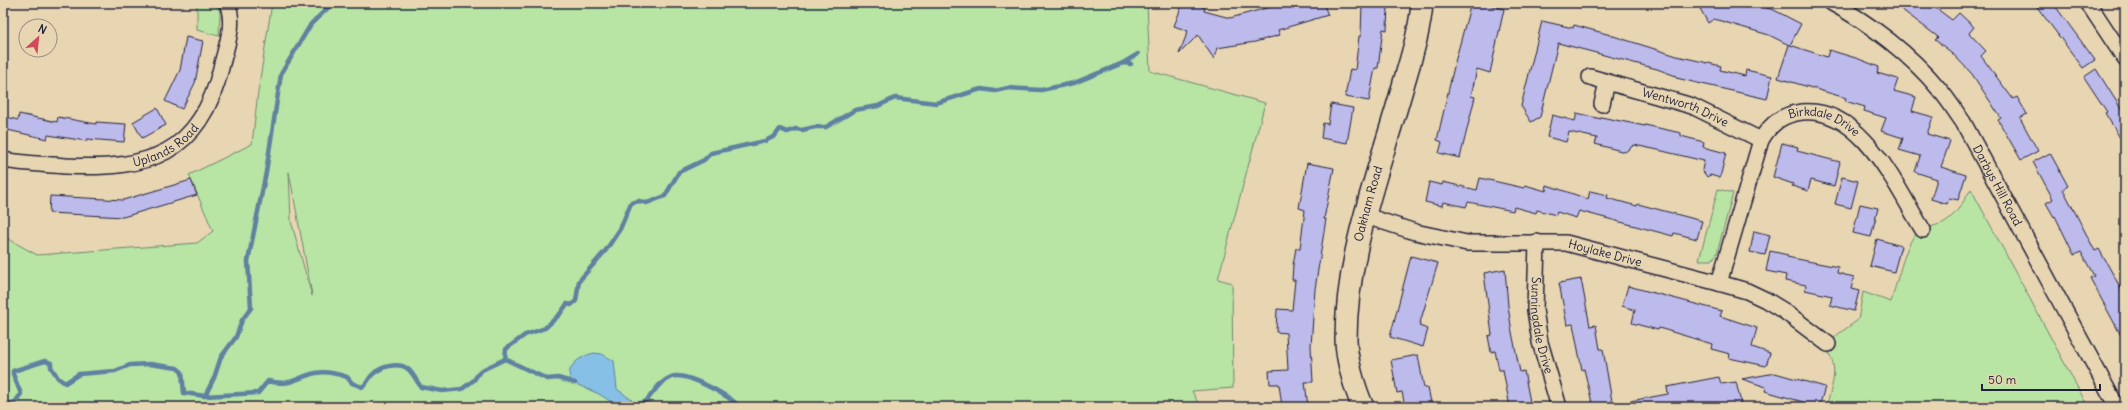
<svg xmlns="http://www.w3.org/2000/svg" width="2128" height="410" viewBox="0 0 2128 410" font-family="Delius,sans-serif">
  <style>
    .green { fill: #b8e5a3; stroke: #6d846f; fill-rule: evenodd }
    .water { fill: #87c0e6; stroke: #5f81a2 }
    .lines { fill: none; stroke-linecap: round; stroke-linejoin: round }
    .stream { stroke: #5f81a2; stroke-width: 4.5 }
    .building { fill: #bdbaec; stroke: #22223b }
    .street-casing { stroke: #22223b; stroke-width: 18 }
    .secondary-casing { stroke: #22223b; stroke-width: 24 }
    .street { stroke: #e8d6b3; stroke-width: 15 }
    .secondary { stroke: #e8d6b3; stroke-width: 21 }
    .labels { text-anchor: middle; stroke-width: 3.5; stroke-linejoin: round; paint-order: stroke }
    .street-label { font-size: 12px; fill: #22223b; stroke: #e8d6b3 }
  </style>
  <rect width="100%" height="100%" fill="#e8d6b3"/>
  <filter id="ink" filterUnits="userSpaceOnUse"><feTurbulence type="fractalNoise" baseFrequency=".025" numOctaves="2"/><feDisplacementMap in="SourceGraphic" scale="8" xChannelSelector="R" yChannelSelector="G"/><feConvolveMatrix kernelMatrix="1 2 1 2 8 2 1 2 1" color-interpolation-filters="sRGB"/></filter>
  <g filter="url(#ink)">
    <!-- green -->
    <g class="green">
      <path d="M197 3H216L220 12 219 36 197 30Z"/>
      <path d="M272 3H1147L1150 71 1265 103 1218 279 1232 283 1233 388 1192 391 1200 407H3V236L37 255 197 243 213 231 189 175 252 144 258 92ZM289 172 312 295V296L291 221Z"/>
      <path d="M1718 189 1733 193 1717 253 1712 260H1699Z"/>
      <path d="M1971 189 2088 407H1826C1832 386 1840 367 1826 349L1837 335 1858 320 1863 292 1891 302C1896 286 1905 246 1915 235 1924 226 1937 227 1946 221 1958 213 1964 200 1971 189Z"/>
    </g>
    <!-- water -->
    <path class="water" d="M594 353 602 354 614 361 617 389 632 400 627 407H619L599 394 571 382C564 366 581 356 594 353Z"/>
    <g class="lines">
      <!-- stream -->
      <g class="stream">
        <path d="M1123 63 1138 54"/>
        <path d="M505 359 547 379 558 378 575 383"/>
        <path d="M205 396 258 393 268 381C292 387 296 377 316 373 325 371 338 374 347 377L352 383 362 387C368 383 368 379 372 375 380 367 398 361 408 369 413 373 417 382 421 387L442 391 462 389 474 380 480 371 505 359 506 349 525 335 545 328 560 314 567 304 571 305 576 301 579 281 606 250 620 229 631 203 639 201 647 203 665 196 679 172 704 160 711 153 765 141 775 136 780 129 787 132 796 129 802 130 815 127H826L855 110 878 106 895 98 936 103 981 89 995 91 1008 88 1041 90 1074 83 1123 63 1131 64"/>
        <path d="M3 406 15 402 21 394 13 374V371L45 361 51 363V367L58 378 65 383 79 374 115 371 130 365 150 364 177 368 182 372 184 393 205 396 214 378 221 357 236 337 242 320 251 308 248 261 266 172 281 74 311 24 333 3"/>
        <path d="M630 407C635 405 643 404 647 400 655 391 658 383 671 377 686 371 729 396 740 407"/>
      </g>
    </g>
    <!-- building -->
    <g class="building">
      <path d="M1183 3H1193L1205 8 1204 11 1230 18 1274 6 1273 3H1323L1328 15 1278 30 1280 35 1255 42 1217 48 1214 59 1198 35 1179 54 1188 31 1174 26Z"/>
      <path d="M1362 3H1388L1387 30 1383 29 1378 68H1375L1369 101 1345 97 1350 69 1355 70 1359 36H1361Z"/>
      <path d="M1471 3H1490L1489 5 1504 9 1490 73 1477 69 1471 96 1475 97 1460 158 1439 153 1442 142 1437 140 1455 62Z"/>
      <path d="M1697 3H1749L1774 10 1801 24 1790 45 1827 57 1829 50 1859 59 1879 67 1877 73 1898 79 1894 91 1916 97 1912 111 1933 117 1927 134 1950 141 1941 167 1966 175 1958 200 1949 198 1947 204 1931 199 1937 179 1915 172 1920 156 1899 150 1903 138 1881 131 1886 118 1864 111 1865 107 1845 101 1846 98 1778 78 1789 45 1769 35 1714 19 1708 23Z"/>
      <path d="M1893 3H1929L1952 20 1959 13 1974 27 1969 33 1986 51 1981 56 2013 99 2017 97 2027 114 2020 118 2038 151 2021 160 1998 120 2001 118 1972 74 1951 52 1935 40 1938 37Z"/>
      <path d="M2034 3H2053L2095 60 2083 68Z"/>
      <path d="M1542 21 1573 28 1574 25 1607 34 1677 56 1721 66 1720 70 1745 76 1746 70 1772 76 1767 99 1676 78V76L1657 69 1558 43 1540 117 1531 122 1521 106Z"/>
      <path d="M186 37 203 41 195 83 182 109 165 101 180 70Z"/>
      <path d="M2096 69 2125 115V146L2105 113 2107 112 2084 77Z"/>
      <path d="M1331 104 1353 108 1347 143 1321 138 1323 123 1328 124Z"/>
      <path d="M157 108 166 125 142 138 133 122Z"/>
      <path d="M1577 113 1601 119V117L1645 126V125L1681 133V136L1704 142 1703 147 1726 153 1720 178 1710 175 1707 177 1702 170 1704 161 1658 150 1634 145 1625 152 1595 144 1597 138 1569 132 1566 142 1547 137 1552 115 1575 121Z"/>
      <path d="M19 114 57 122 58 117 96 124V122L126 124 124 142 87 139 86 141 48 135 47 139 3 129V116L18 120Z"/>
      <path d="M1782 143 1798 147 1797 151 1840 162 1834 186 1811 180 1808 191 1792 186 1793 184 1773 177Z"/>
      <path d="M2050 153 2068 186 2063 189 2095 251 2099 249 2125 296V343L2090 278 2094 276 2081 252 2074 255 2055 216 2054 217 2046 203 2053 199 2033 162Z"/>
      <path d="M1307 163 1334 168 1324 219H1326L1315 289 1311 346 1313 382H1305L1308 407H1282L1279 384H1270L1269 371 1288 370 1286 333 1276 332 1277 309 1292 310 1295 280H1292L1293 265 1296 248H1300L1305 210 1299 208Z"/>
      <path d="M1842 177 1858 181 1851 208 1835 204Z"/>
      <path d="M1480 178 1524 188 1525 185 1546 191 1547 185 1588 199 1590 191 1608 195 1607 198 1637 206 1638 204 1702 221 1697 239 1674 233 1673 236 1579 211 1576 218 1557 212 1556 215 1537 210 1536 213 1514 207 1513 211 1468 202 1466 207 1443 202 1442 206 1425 202 1429 182 1442 185 1443 182 1477 190Z"/>
      <path d="M191 180 197 195 123 217 49 213 50 196 123 200Z"/>
      <path d="M1860 204 1878 208 1871 237 1853 233Z"/>
      <path d="M1754 231 1770 235 1765 255 1750 252Z"/>
      <path d="M1877 239 1901 246 1894 272 1870 266Z"/>
      <path d="M1770 251 1788 255 1787 257 1838 267 1837 273 1854 277 1851 289 1859 291 1854 311 1830 305 1832 296 1805 290 1806 285 1785 281 1786 275 1766 271Z"/>
      <path d="M1411 256 1438 263 1419 326 1428 329 1423 347 1390 337Z"/>
      <path d="M1505 269 1508 306 1512 332 1520 372 1524 371 1531 407H1510L1503 370H1499L1495 351 1491 352 1488 336 1492 335 1484 273Z"/>
      <path d="M1581 279 1590 326 1596 325 1600 349H1603L1613 407H1593L1584 369 1582 370 1573 324 1567 325 1559 283Z"/>
      <path d="M1628 286 1722 311 1720 316 1757 328 1752 347 1770 353 1766 366 1729 358 1730 354 1711 349 1712 344 1659 328 1658 330 1632 323 1635 310 1622 306Z"/>
      <path d="M1418 355 1424 388H1428L1432 407H1405L1402 392 1397 393 1391 360Z"/>
      <path d="M1775 373 1825 387 1819 407H1802L1803 402 1765 391 1766 387 1742 379Z"/>
      <path d="M1719 377 1721 384 1736 382 1742 407H1715L1714 405 1703 407H1630V401L1668 394 1667 387Z"/>
    </g>
    <g class="lines">
      <!-- street casing -->
      <g class="street-casing">
        <g id="street">
          <path id="s1" d="M1832 3C1871 24 1911 55 1939 89 1948 99 1955 111 1963 122L2117 407"/>
          <path d="M2088 3 2125 59"/>
          <path id="s2" d="M1590 77 1692 106 1761 140"/>
          <path d="M1602 104 1607 82"/>
          <path id="s3" d="M3 160C24 164 45 164 66 166 148 170 200 155 221 68 226 46 236 24 227 3"/>
          <path id="s4" d="M1366 216 1415 232 1467 243H1566L1719 283 1747 291 1766 300 1784 311 1828 344"/>
          <path id="s5" d="M1537 242 1535 310 1540 342 1559 407"/>
          <path id="s6" d="M1719 283 1761 140C1771 123 1783 114 1802 112 1862 106 1896 187 1923 230"/>
        </g>
      </g>
      <!-- secondary casing -->
      <g class="secondary-casing">
        <g id="secondary">
          <path id="s7" d="M1363 407C1355 389 1346 359 1346 339 1346 253 1380 168 1403 86 1411 58 1420 31 1422 3"/>
        </g>
      </g>
      <!-- street -->
      <use href="#street" class="street"/>
      <!-- secondary -->
      <use href="#secondary" class="secondary"/>
    </g>
  </g>
  <g class="labels">
    <!-- street labels -->
    <g class="street-label">
      <text dy="4" stroke="none"><textPath href="#s2" startOffset="100">Wentworth Drive</textPath></text>
      <text dy="4" stroke="none"><textPath href="#s6" startOffset="225">Birkdale Drive</textPath></text>
      <text dy="4" stroke="none"><textPath href="#s3" startOffset="168">Uplands Road</textPath></text>
      <text dy="4" stroke="none"><textPath href="#s1" startOffset="251">Darbys Hill Road</textPath></text>
      <text dy="4" stroke="none"><textPath href="#s7" startOffset="208">Oakham Road</textPath></text>
      <text dy="4" stroke="none"><textPath href="#s4" startOffset="244">Hoylake Drive</textPath></text>
      <text dy="4" stroke="none"><textPath href="#s5" startOffset="84">Sunningdale Drive</textPath></text>
    </g>
  </g>
  <!-- margin -->
  <rect width="2128" height="410" fill="none" stroke="#e8d6b3" stroke-width="16"/>
  <rect x="8" y="8" width="2112" height="394" fill="none" stroke="#22223b" stroke-width="1.5" filter="url(#ink)"/>
  <!-- north arrow -->
  <g transform="translate(38 38) rotate(27)"><circle r="19" fill="#e8d6b3" stroke="#998e83"/>
  <path d="M0-3L7 15L0 10L-7 15Z" fill="#d1495b"/>
  <text y="-6" font-size="11" font-weight="bold" text-anchor="middle" fill="#22223b">N</text>
  </g>
  <!-- scale -->
  <path d="M1982 384v6h118v-6" fill="none" stroke="#22223b" stroke-width="2"/>
  <text x="1988" y="384" font-size="12" fill="#22223b" stroke="#e8d6b3" stroke-width="3" paint-order="stroke">50 m</text>
</svg>
